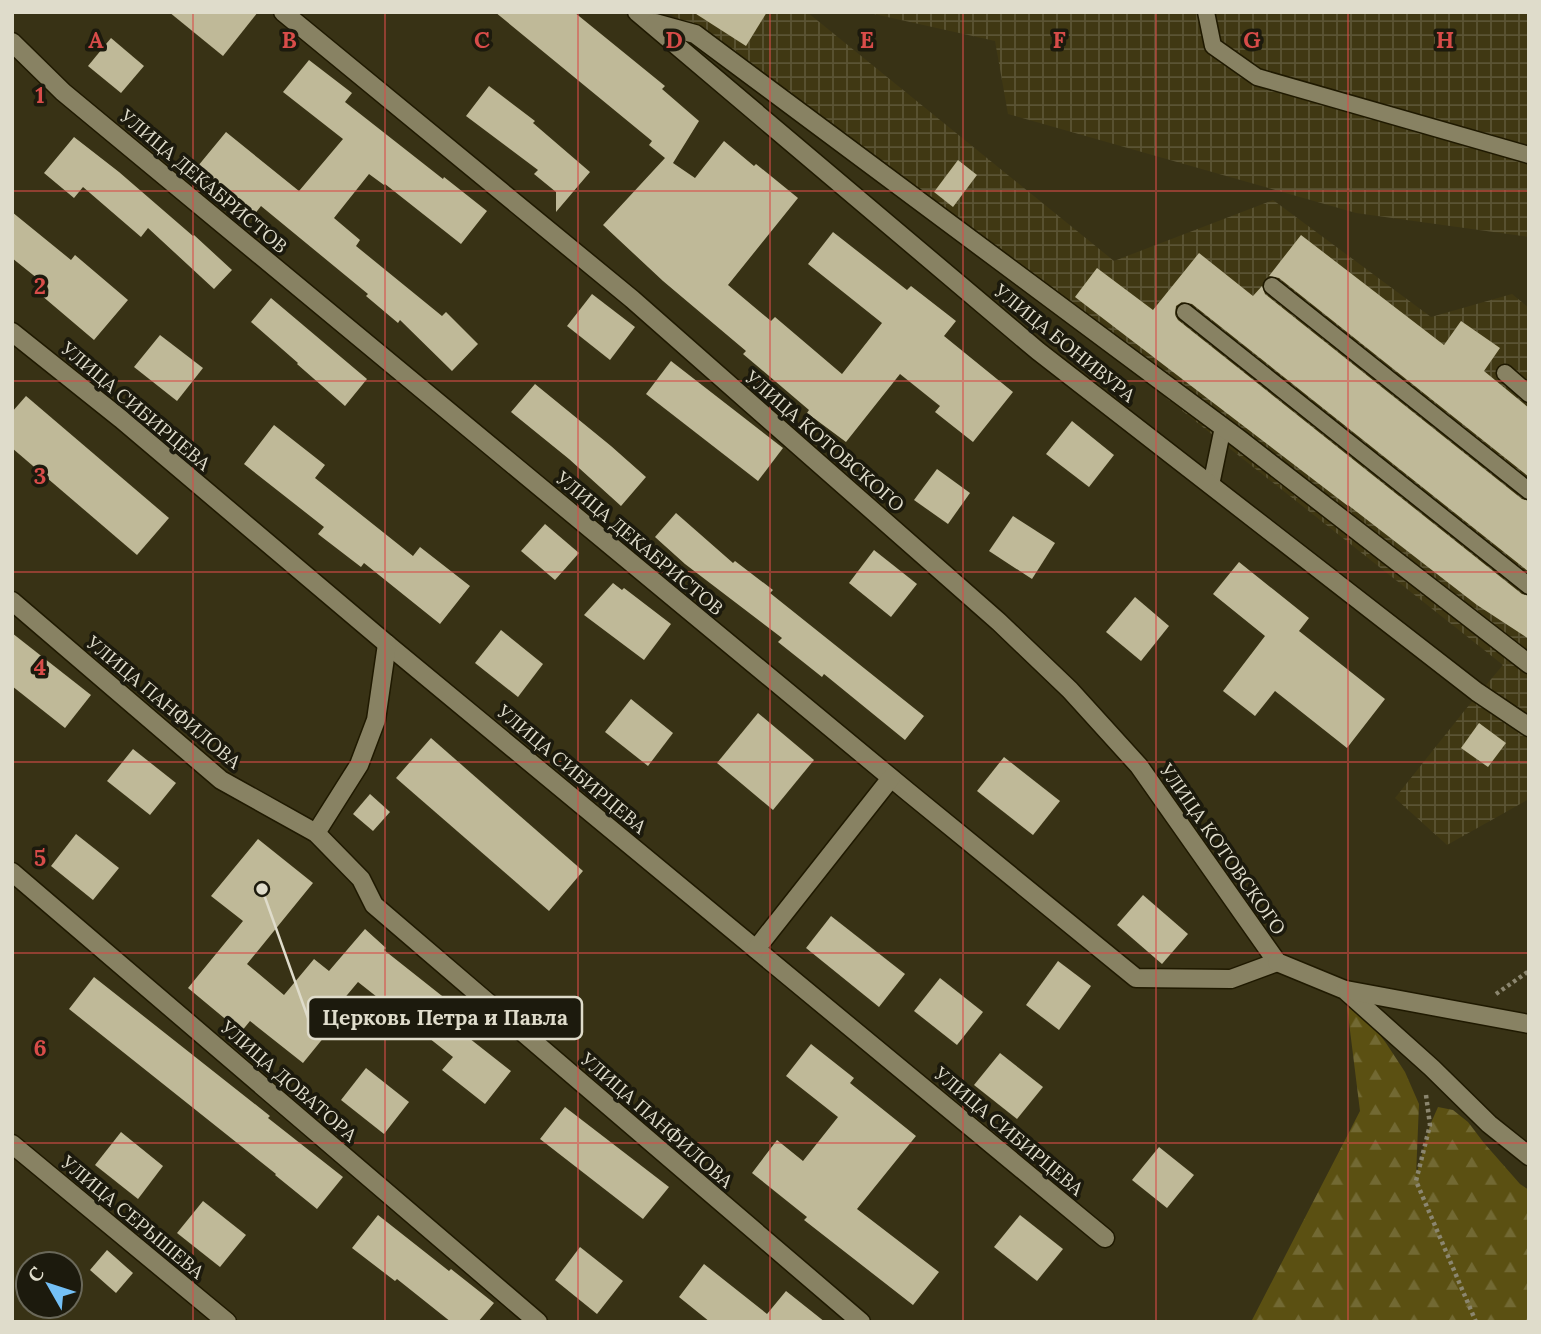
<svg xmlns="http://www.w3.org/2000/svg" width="1541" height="1334" viewBox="0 0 1541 1334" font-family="Lora,serif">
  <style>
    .industrial { fill: url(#industrial-grid) }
    .forest { fill: url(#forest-firs) }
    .building { fill: #bfb998 }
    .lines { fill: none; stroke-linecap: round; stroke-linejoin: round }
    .lane-casing { stroke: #1f1900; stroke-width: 19 }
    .street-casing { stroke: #1f1900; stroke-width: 21 }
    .path { stroke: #8b866f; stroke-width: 4.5; stroke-dasharray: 3.5 3.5; stroke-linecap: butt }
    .lane { stroke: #888263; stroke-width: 16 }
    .street { stroke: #888263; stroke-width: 18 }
    .grid { fill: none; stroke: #d84c49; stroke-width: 2; stroke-opacity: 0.55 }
    .labels { text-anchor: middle; stroke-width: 7; stroke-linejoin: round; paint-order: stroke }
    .street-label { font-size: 19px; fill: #dfdccb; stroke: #1c1a0d }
    .grid-label { font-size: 23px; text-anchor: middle; font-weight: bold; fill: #d84c49; stroke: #1c1a0d; stroke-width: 7; stroke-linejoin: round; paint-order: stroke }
    .leader { fill: none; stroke: #dfdccb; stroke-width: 2.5 }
    .callout-dot { fill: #dfdccb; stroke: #1c1a0d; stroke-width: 2.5 }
    .callout { fill: #1c1a0d; stroke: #dfdccb; stroke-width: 2.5 }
    .callout-label { font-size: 21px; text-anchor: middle; font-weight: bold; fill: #dfdccb }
  </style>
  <defs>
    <pattern id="industrial-grid" width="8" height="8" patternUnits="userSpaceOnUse" patternTransform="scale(1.75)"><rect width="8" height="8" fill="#403813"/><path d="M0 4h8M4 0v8" fill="none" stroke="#5b5434"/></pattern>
    <pattern id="forest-firs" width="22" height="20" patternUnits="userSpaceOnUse" patternTransform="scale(1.75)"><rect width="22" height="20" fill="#5b5012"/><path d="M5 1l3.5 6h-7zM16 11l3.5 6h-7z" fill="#726933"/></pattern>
  </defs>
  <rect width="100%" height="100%" fill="#383215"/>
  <!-- industrial -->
  <g class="industrial">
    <path d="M668 12H807L1114 261 1273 200 1431 317 1512 294 1529 308V799L1447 845 1395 798 1465 710 1503 665 722 46Z"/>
    <path d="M865 12H1529V237L1356 213 1008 114 995 41Z"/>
  </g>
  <!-- forest -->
  <path class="forest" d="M1345 990 1386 1043 1405 1072 1419 1104 1416 1176 1430 1125 1438 1107 1453 1110 1468 1122 1484 1143 1520 1184 1529 1190V1322H1251L1360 1111Z"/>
  <!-- building -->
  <g class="building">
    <path d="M169 12H258L223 56Z"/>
    <path d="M495 12H574L665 86 662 89 699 121 673 163 695 178 724 141 754 166 756 164 798 198 728 285 771 321 775 317 842 374 882 323 808 264 833 232 907 290 911 286 956 321 944 336 1013 392 973 442 935 412 940 406 900 374 846 442 807 413 809 410 743 354 746 351 663 281 603 225 665 158 649 145 652 141Z"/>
    <path d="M693 12H767L746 46Z"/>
    <path d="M111 38 144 66 121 93 88 66Z"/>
    <path d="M309 60 352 93 345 102 443 179 444 177 487 211 461 244 385 184 384 185 369 174 334 218 360 240 356 246 442 316 446 312 478 344 452 371 400 320 398 323 366 296 368 294 261 206 251 219 193 172 226 132 299 191 343 139 283 92Z"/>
    <path d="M489 86 535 121 533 123 590 172 556 212V192L534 174 538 170 466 116Z"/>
    <path d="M74 137 119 172 193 236 194 235 232 270 214 289 148 228 141 237 83 187 74 198 44 173Z"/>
    <path d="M958 160 977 175 953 207 934 192Z"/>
    <path d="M12 212 71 260 75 255 128 300 94 340 41 295 48 287 12 258Z"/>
    <path d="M1301 235 1444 345 1461 321 1500 348 1484 371 1529 408V477L1279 278 1269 276Z"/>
    <path d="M1199 253 1253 296 1262 286 1265 294 1522 499 1529 501V572L1192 304 1182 302 1176 306 1175 315 1178 320 1522 594 1529 596V639L1477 605 1348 505V506L1075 297 1097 268 1153 310Z"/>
    <path d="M592 294 635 327 610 360 567 326Z"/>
    <path d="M271 298 367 379 345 406 297 364 298 363 251 322Z"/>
    <path d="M160 335 203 368 177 401 134 367Z"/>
    <path d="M671 361 783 448 758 481 646 394Z"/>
    <path d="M535 384 611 446 646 477 621 506 569 459 511 412Z"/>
    <path d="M26 396 169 518 137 555 12 448V412Z"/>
    <path d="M1072 421 1114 455 1089 487 1046 454Z"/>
    <path d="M274 425 325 465 315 478 413 556 420 547 470 586 440 624 364 563 361 567 318 534 324 527 244 464Z"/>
    <path d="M937 469 970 493 948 524 914 500Z"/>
    <path d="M676 513 733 563 735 561 773 590 770 593 924 716 905 740 824 674 822 677 778 642 782 638 685 564 655 537Z"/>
    <path d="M1013 516 1055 543 1032 579 989 551Z"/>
    <path d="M545 524 579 553 555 580 521 551Z"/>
    <path d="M874 550 917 584 891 617 849 583Z"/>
    <path d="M1239 562 1309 618 1299 631 1385 699 1347 748 1275 691 1255 716 1223 691 1265 636 1213 594Z"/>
    <path d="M613 583 622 590 624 588 671 624 644 660 584 615Z"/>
    <path d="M1135 597 1169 626 1141 661 1106 632Z"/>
    <path d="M501 630 543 664 518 697 475 663Z"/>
    <path d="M12 633 91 695 65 728 12 686Z"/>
    <path d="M631 699 673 733 648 766 605 732Z"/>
    <path d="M758 713 814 760 773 810 717 763Z"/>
    <path d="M1479 723 1506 743 1488 767 1461 748Z"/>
    <path d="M431 738 583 871 549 911 396 778Z"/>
    <path d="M133 749 176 783 150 815 107 781Z"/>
    <path d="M1004 757 1060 801 1033 835 977 791Z"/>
    <path d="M370 794 390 812 373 831 353 814Z"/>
    <path d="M76 834 119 868 93 900 51 866Z"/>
    <path d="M258 839 313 883 247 964 284 995 314 959 329 971 365 929 386 948 384 950 456 1007 446 1020 511 1071 485 1104 442 1070 453 1057 358 982 322 1025 329 1031 303 1063 250 1021 241 1032 188 988 243 921 211 896Z"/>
    <path d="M1143 895 1188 934 1162 964 1117 925Z"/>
    <path d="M831 916 905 974 879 1007 806 948Z"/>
    <path d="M1058 961 1091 986 1059 1030 1026 1005Z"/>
    <path d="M94 977 270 1116 268 1118 343 1177 317 1209 275 1175 276 1174 69 1009Z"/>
    <path d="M940 978 983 1012 957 1045 914 1011Z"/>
    <path d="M811 1044 854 1078 850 1083 916 1136 857 1209 939 1272 913 1305 804 1220 807 1217 752 1173 777 1140 803 1161 838 1117 786 1076Z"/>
    <path d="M1000 1053 1043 1087 1017 1119 974 1085Z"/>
    <path d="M366 1068 409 1102 384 1134 341 1100Z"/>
    <path d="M565 1107 669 1187 643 1219 540 1139Z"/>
    <path d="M121 1132 163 1166 138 1199 95 1165Z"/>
    <path d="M1159 1147 1194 1175 1167 1208 1132 1180Z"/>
    <path d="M203 1201 246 1235 220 1267 177 1233Z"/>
    <path d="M378 1215 449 1271 451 1269 494 1303 478 1322H451L397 1279 395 1281 352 1248Z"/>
    <path d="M1020 1215 1063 1249 1037 1281 994 1247Z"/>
    <path d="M580 1247 623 1281 597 1314 555 1280Z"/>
    <path d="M107 1250 133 1273 116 1293 90 1270Z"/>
    <path d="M704 1264 767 1314 786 1291 825 1322H710L679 1297Z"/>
  </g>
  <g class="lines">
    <!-- lane casing -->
    <g class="lane-casing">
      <g id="lane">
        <path d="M1206 12 1213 46 1257 77 1529 155"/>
        <path d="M1272 286 1529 491"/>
        <path d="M1185 312 1529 586"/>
        <path d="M1505 373 1529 394"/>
        <path d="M1211 485 1223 427"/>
      </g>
    </g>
    <!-- street casing -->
    <g class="street-casing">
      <g id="street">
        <path d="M283 12 632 299 999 622 1070 690 1139 766 1277 962"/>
        <path d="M637 12 1038 351 1477 692 1529 727"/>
        <path d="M655 23 695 34 1239 439 1529 664"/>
        <path d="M12 42 63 92 907 791 1136 978 1231 979 1277 962"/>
        <path d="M12 332 121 419 387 644 1105 1238"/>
        <path d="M12 601 221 780 316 833 361 879 374 905 861 1322"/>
        <path d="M316 833 359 765 376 720 387 644"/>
        <path d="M12 872 538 1322"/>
        <path d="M756 949 891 778"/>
        <path d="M1277 962 1345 990 1432 1068 1489 1124 1529 1156"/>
        <path d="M1346 990 1529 1024"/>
        <path d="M12 1144 227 1322"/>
      </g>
    </g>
    <!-- path -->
    <g class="path">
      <path d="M1496 994 1529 971"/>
      <path d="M1426 1095 1430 1125 1416 1181 1476 1322"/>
    </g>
    <!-- lane -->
    <use href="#lane" class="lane"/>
    <!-- street -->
    <use href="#street" class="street"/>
  </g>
  <!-- grid -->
  <path class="grid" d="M193 12V1322M385 12V1322M578 12V1322M770 12V1322M963 12V1322M1156 12V1322M1348 12V1322M12 191H1529M12 381H1529M12 572H1529M12 762H1529M12 953H1529M12 1143H1529"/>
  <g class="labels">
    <!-- street labels -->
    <g class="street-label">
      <text transform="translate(204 181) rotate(40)" y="7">УЛИЦА ДЕКАБРИСТОВ</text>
      <text transform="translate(1065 343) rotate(39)" y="7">УЛИЦА БОНИВУРА</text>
      <text transform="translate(136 406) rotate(40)" y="7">УЛИЦА СИБИРЦЕВА</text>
      <text transform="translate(825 441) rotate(41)" y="7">УЛИЦА КОТОВСКОГО</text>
      <text transform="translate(640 543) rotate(40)" y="7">УЛИЦА ДЕКАБРИСТОВ</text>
      <text transform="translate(164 702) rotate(40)" y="7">УЛИЦА ПАНФИЛОВА</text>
      <text transform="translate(572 769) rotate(40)" y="7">УЛИЦА СИБИРЦЕВА</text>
      <text transform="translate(1223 849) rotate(55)" y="7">УЛИЦА КОТОВСКОГО</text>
      <text transform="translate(289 1081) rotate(41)" y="7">УЛИЦА ДОВАТОРА</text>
      <text transform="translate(657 1120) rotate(41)" y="7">УЛИЦА ПАНФИЛОВА</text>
      <text transform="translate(1009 1131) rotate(40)" y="7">УЛИЦА СИБИРЦЕВА</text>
      <text transform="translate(133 1217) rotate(40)" y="7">УЛИЦА СЕРЫШЕВА</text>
    </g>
  </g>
  <g class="grid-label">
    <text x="96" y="48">A</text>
    <text x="289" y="48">B</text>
    <text x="482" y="48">C</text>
    <text x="674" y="48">D</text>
    <text x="867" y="48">E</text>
    <text x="1059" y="48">F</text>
    <text x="1252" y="48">G</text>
    <text x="1445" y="48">H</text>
    <text x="40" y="103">1</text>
    <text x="40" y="294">2</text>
    <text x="40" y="484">3</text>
    <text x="40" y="675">4</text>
    <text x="40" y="866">5</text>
    <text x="40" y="1056">6</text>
  </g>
  <!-- callouts -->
  <path class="leader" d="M262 889L308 1018"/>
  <circle class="callout-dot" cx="262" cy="889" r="7"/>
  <rect class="callout" x="308" y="997" width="274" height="42" rx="7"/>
  <g class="callout-label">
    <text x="445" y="1025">Церковь Петра и Павла</text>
  </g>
  <!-- border -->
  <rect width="1541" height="1334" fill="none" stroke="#dfdccb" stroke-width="28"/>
  <!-- north arrow -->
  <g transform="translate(49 1285) rotate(309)"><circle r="33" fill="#1c1a0d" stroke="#6a6859" stroke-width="2"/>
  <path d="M0-5L12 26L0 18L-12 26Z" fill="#74c0f6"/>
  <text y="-10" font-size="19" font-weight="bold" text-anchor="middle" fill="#dfdccb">С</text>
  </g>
</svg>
